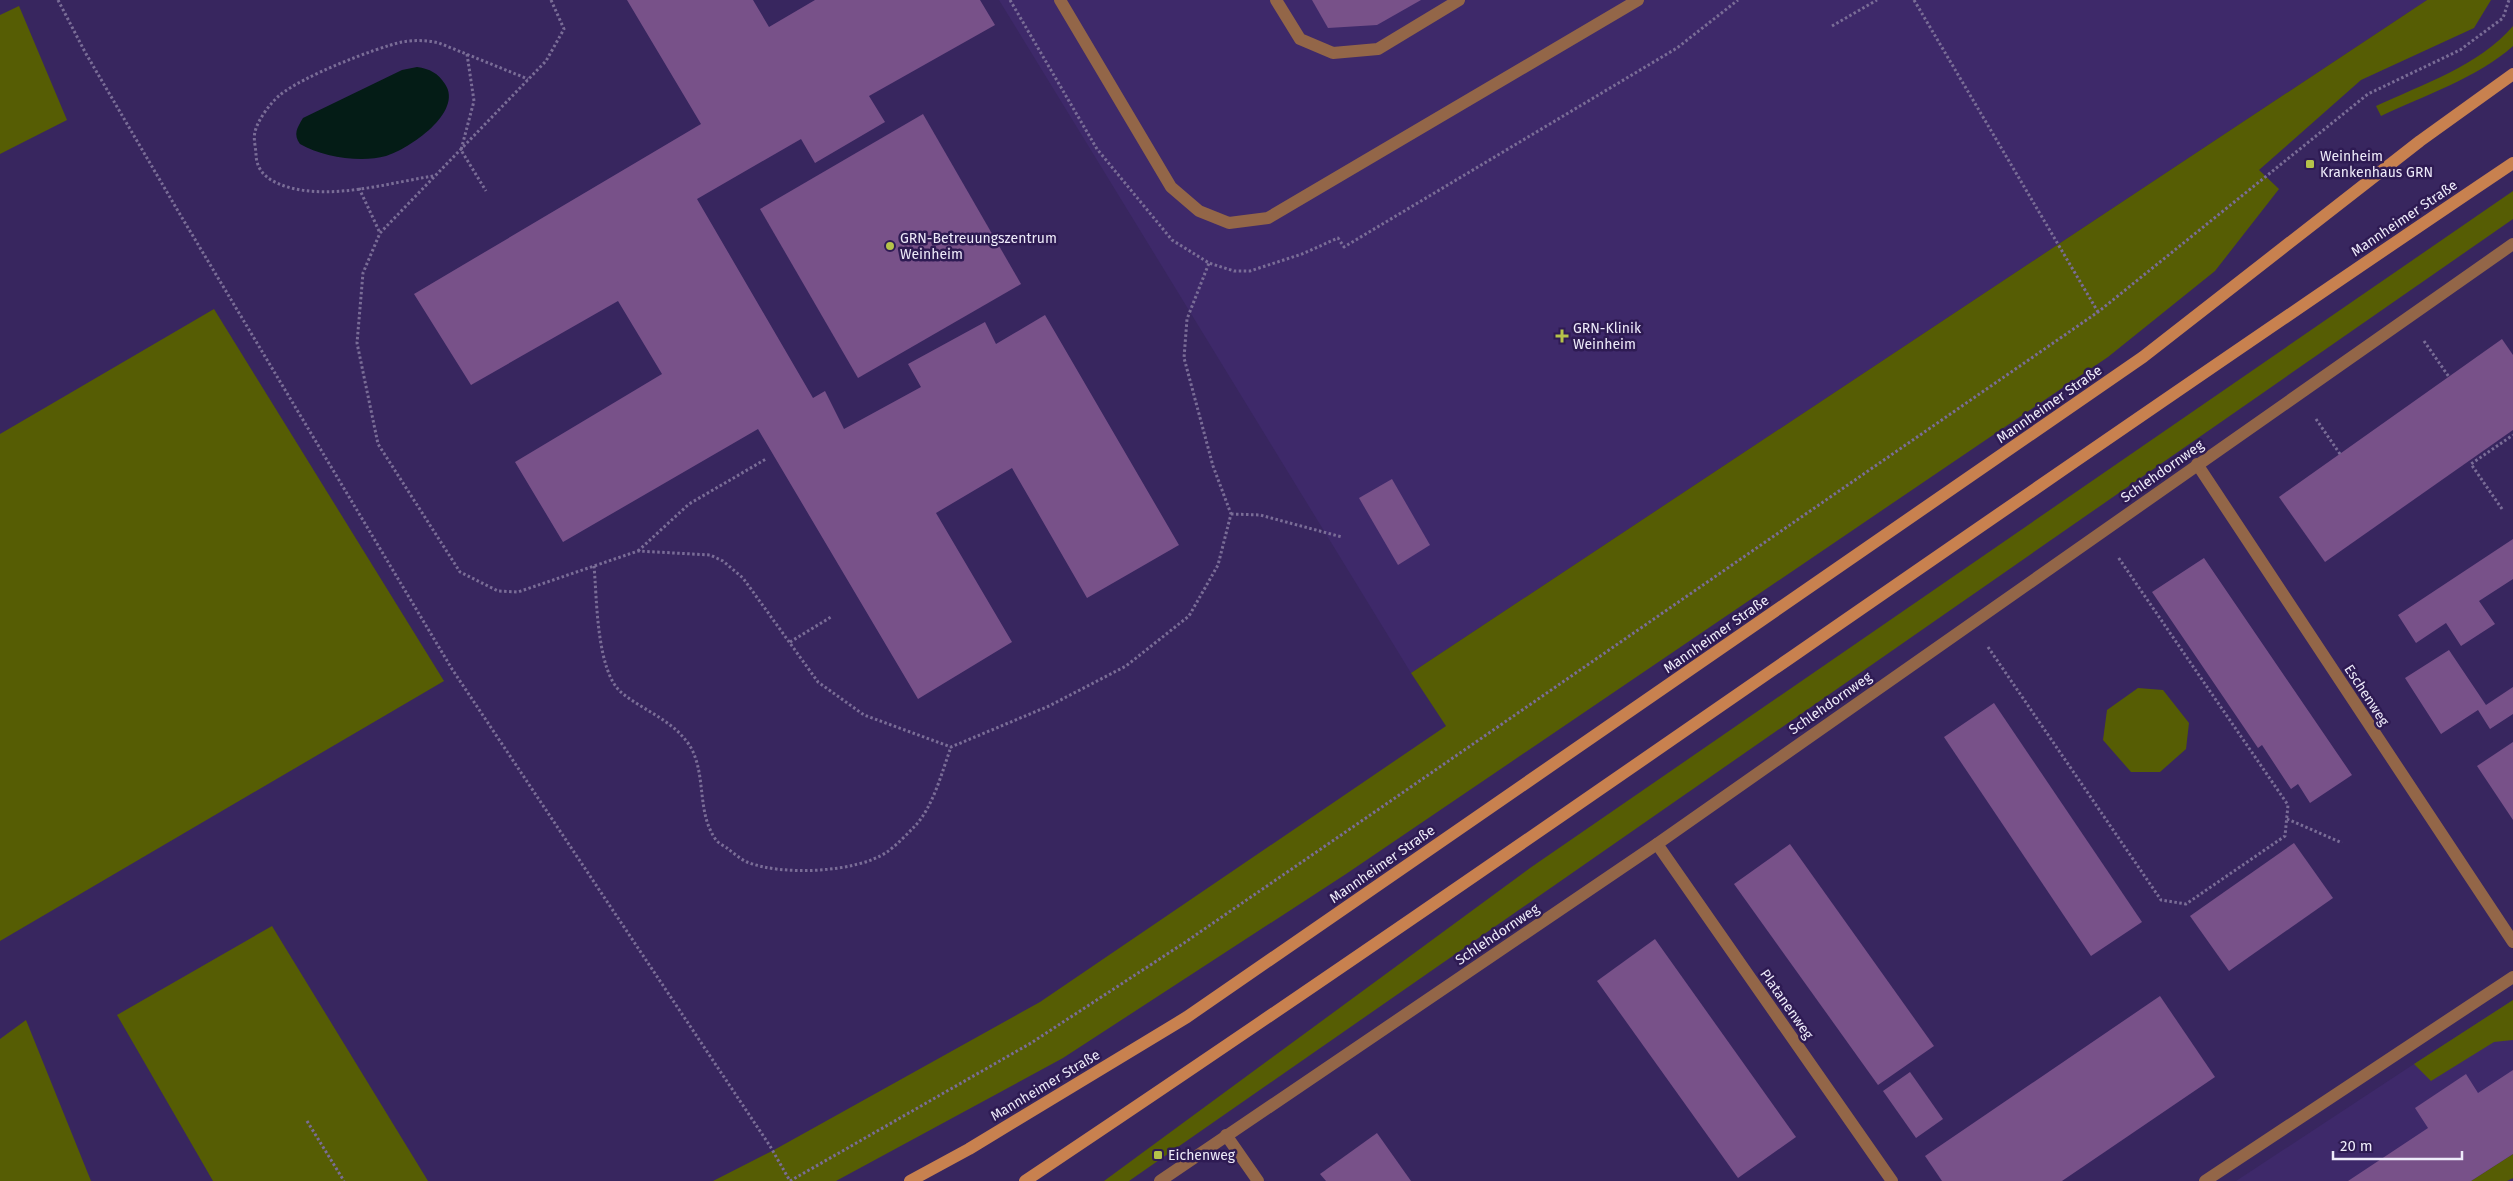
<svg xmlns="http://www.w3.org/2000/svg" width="2513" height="1181" viewBox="0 0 2513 1181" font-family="'Fira Sans',sans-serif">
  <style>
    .built { fill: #3e296a }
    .green { fill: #565d04 }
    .water { fill: #041c16 }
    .building { fill: #785189 }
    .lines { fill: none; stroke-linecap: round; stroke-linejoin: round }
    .path { stroke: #7a6d97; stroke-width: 3; stroke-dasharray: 2.5 2.5; stroke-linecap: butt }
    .service { stroke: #936648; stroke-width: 12 }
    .minor { stroke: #936648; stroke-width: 12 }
    .secondary { stroke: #c8814f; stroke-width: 12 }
    .poi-dot { fill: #b5c24a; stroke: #2e1b53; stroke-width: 2 }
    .labels { text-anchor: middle; stroke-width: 5; stroke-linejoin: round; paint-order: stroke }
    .poi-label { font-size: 14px; fill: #eeebfa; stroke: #2e1b53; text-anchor: start }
    .street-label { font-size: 14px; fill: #eeebfa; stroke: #2e1b53 }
  </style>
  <rect width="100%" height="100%" fill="#38265f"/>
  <!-- built -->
  <g class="built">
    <path d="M999 0H2427L1411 673Z"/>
    <path d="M2513 1000V1181H2236L2414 1064Z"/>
  </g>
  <!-- green -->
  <g class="green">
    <path d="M2427 0H2491L2474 28 2361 80 2259 170 2279 189 2215 271 2108 357 1346 874 1063 1058 836 1181H713L774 1150 1040 1002 1446 726 1411 673Z"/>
    <path d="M19 6 67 120 0 154V15Z"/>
    <path d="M2513 26V46C2479 77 2423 96 2381 116L2376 106C2423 84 2479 66 2513 26Z"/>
    <path d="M2513 191V219L1129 1181H1104L1530 868Z"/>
    <path d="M214 309 444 681 0 941V434Z"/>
    <path d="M2138 688 2163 690 2189 723 2186 749 2160 772H2131L2103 740 2107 710Z"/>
    <path d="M272 926 428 1181H213L117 1015Z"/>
    <path d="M2513 1000V1040L2494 1042 2431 1081 2414 1064Z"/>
    <path d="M26 1020 91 1181H0V1039Z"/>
    <path d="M2513 1154V1178L2507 1181H2471Z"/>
  </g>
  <!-- water -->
  <path class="water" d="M417 67C430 69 438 73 445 84 464 112 409 149 386 156 361 163 322 157 300 144 293 134 297 128 303 118L402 70Z"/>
  <!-- building -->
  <g class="building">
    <path d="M627 0H753L769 27 815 0H980L995 25 869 96 885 122 815 163 801 139 697 199 813 398 825 391 844 429 921 387 908 364 985 322 996 344 1045 315 1179 545 1087 598 1012 468 936 513 1012 642 918 699 758 429 563 542 515 462 662 374 618 301 471 385 414 294 701 124Z"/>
    <path d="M1312 0H1421L1377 25 1328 28Z"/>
    <path d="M923 114 1021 284 858 378 760 209Z"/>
    <path d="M2502 339 2513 355V430L2325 562 2279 497Z"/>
    <path d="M1392 479 1430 545 1398 565 1359 498Z"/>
    <path d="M2513 539V579L2479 601 2495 624 2461 646 2446 623 2416 643 2398 615Z"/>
    <path d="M2204 558 2352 775 2310 803 2298 784 2291 789 2262 745 2258 748 2152 592Z"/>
    <path d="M2449 650 2486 705 2513 687V714L2490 729 2478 710 2441 734 2405 678Z"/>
    <path d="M1994 703 2142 922 2091 956 1944 737Z"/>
    <path d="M2513 742V820L2477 766Z"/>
    <path d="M2294 843 2333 898 2229 971 2190 916Z"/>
    <path d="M1790 844 1934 1046 1878 1085 1734 884Z"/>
    <path d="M1655 939 1796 1137 1738 1178 1597 981Z"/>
    <path d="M2160 996 2215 1077 2062 1181H1942L1925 1156Z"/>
    <path d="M2513 1070V1154L2471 1181H2348L2428 1128 2415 1108 2466 1074 2478 1093Z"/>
    <path d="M1910 1072 1943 1119 1916 1138 1883 1091Z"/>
    <path d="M1377 1133 1411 1181H1326L1320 1174Z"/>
  </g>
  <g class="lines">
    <!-- path -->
    <g class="path">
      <path d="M58 0 85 52 178 211 452 669 770 1146 790 1181"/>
      <path d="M551 0 564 29 546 61 380 233 363 273 357 343 378 444 460 572 498 591 518 592 638 551 710 555 723 561 743 578 818 682 864 715 951 747 1049 706 1126 666 1189 616 1218 565 1231 514 1213 466 1184 358 1187 319 1209 263"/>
      <path d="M1010 0 1097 149 1172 240 1209 263 1234 271H1250L1302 254 1338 238 1344 247 1677 48 1738 0"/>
      <path d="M1914 0 2098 312"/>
      <path d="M1832 26 1877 0"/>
      <path d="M467 54 474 101 461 150 486 191"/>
      <path d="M433 176C389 183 336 199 291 188 273 183 257 175 256 155 256 148 253 139 255 132 257 121 271 102 280 95 301 77 375 48 402 42 414 40 427 40 439 43L528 79"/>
      <path d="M359 188 380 233"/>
      <path d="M2424 341 2449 377"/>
      <path d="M2316 419 2340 454"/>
      <path d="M2502 509 2471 464 2513 435"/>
      <path d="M1231 514 1260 515 1342 537"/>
      <path d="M638 551 689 504 766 459"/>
      <path d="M594 566C597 597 596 672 622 693 644 711 673 720 690 746 707 775 696 812 716 840 719 844 725 846 728 849 734 853 740 859 747 862 781 876 856 873 887 852 897 845 907 834 915 826 933 807 942 772 951 747"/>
      <path d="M790 642 831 617"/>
      <path d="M1988 647 2161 900 2186 904 2285 836 2288 805 2118 557"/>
      <path d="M2287 819 2342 843"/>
      <path d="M307 1121 344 1181"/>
      <path d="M790 1181 1031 1043 1184 943 1379 809 2098 312 2368 94 2460 50 2503 18 2509 0"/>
    </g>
    <!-- service -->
    <g class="service">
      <path d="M1060 0 1171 187 1199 211 1229 223 1268 218 1638 0"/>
      <path d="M1276 0 1300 39 1333 53 1378 49 1459 0"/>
      <path d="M2205 1181 2513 977"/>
    </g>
    <!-- minor -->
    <g class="minor">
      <path d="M2197 464 2513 942"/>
      <path d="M1657 844 1892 1181"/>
      <path d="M1226 1135 1258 1181"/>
      <path d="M1160 1181 1657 844 2513 244"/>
    </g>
    <!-- secondary -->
    <g class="secondary">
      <path d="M910 1181 969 1149 1187 1017 2143 357 2420 141 2513 74"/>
      <path d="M1025 1181C1525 847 2014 498 2513 163"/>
    </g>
  </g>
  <!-- markers -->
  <g class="poi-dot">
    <rect x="2305" y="159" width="10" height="10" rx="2.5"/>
    <circle cx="890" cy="246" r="5"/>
    <path d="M1559.5 328.5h5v5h5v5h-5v5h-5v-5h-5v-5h5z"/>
    <rect x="1153" y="1150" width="10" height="10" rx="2.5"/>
  </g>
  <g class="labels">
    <!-- poi labels -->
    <g class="poi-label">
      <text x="2320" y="161">Weinheim<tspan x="2320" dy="16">Krankenhaus GRN</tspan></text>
      <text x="900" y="243">GRN-Betreuungszentrum<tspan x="900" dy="16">Weinheim</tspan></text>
      <text x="1573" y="333">GRN-Klinik<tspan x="1573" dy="16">Weinheim</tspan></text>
      <text x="1168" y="1160">Eichenweg</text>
    </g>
    <!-- street labels -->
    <g class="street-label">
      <text transform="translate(2404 218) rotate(-34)" y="5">Mannheimer Straße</text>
      <text transform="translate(2049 404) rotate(-35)" y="5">Mannheimer Straße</text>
      <text transform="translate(2162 471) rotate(-35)" y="5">Schlehdornweg</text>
      <text transform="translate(1716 634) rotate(-35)" y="5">Mannheimer Straße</text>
      <text transform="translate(2367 695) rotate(57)" y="5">Eschenweg</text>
      <text transform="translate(1830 703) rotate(-35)" y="5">Schlehdornweg</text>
      <text transform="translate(1382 864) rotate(-35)" y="5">Mannheimer Straße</text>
      <text transform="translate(1497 934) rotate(-34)" y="5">Schlehdornweg</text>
      <text transform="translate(1787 1004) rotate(55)" y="5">Platanenweg</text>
      <text transform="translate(1045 1085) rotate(-31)" y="5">Mannheimer Straße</text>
    </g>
  </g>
  <!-- scale -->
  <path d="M2333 1151v8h129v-8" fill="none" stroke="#eeebfa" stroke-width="2.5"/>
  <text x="2340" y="1151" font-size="15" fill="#eeebfa" stroke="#2e1b53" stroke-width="4" paint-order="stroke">20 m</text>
</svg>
